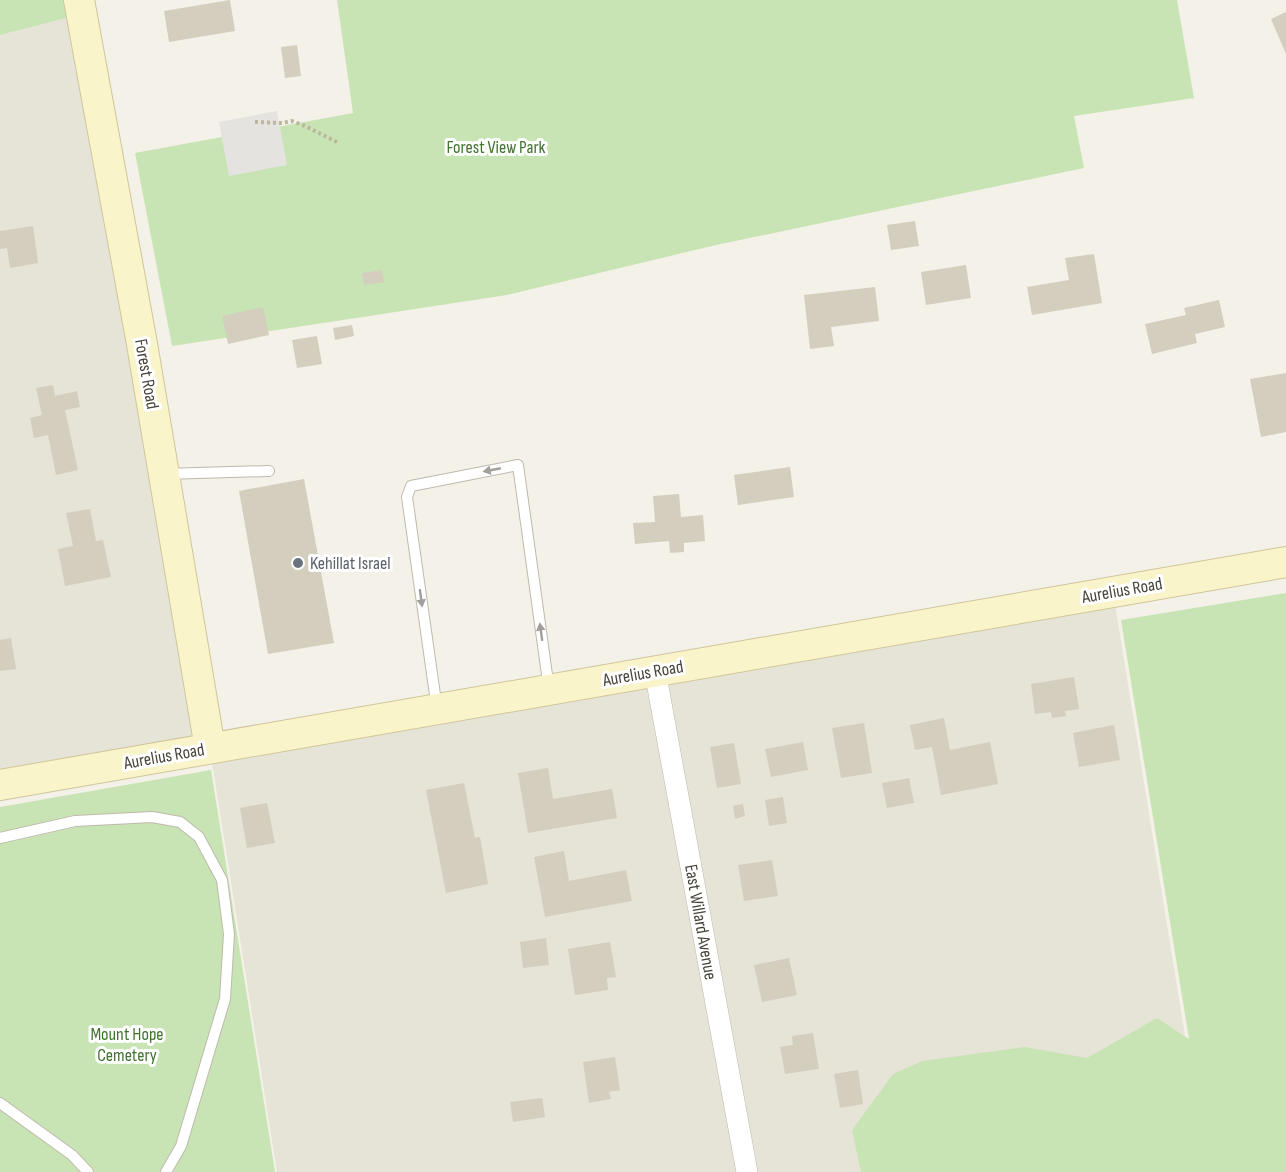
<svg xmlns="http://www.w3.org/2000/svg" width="1286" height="1172" viewBox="0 0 1286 1172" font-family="'Sofia Sans Condensed',sans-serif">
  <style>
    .residential { fill: #e6e3d7 }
    .green { fill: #c9e4b4 }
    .parking { fill: #e4e3e0 }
    .building { fill: #d4cebf }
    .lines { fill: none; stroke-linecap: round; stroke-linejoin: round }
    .lane-casing { stroke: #beb9ac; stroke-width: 12 }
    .street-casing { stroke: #beb9ac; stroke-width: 22 }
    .secondary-casing { stroke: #cfc79b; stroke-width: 32 }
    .path { stroke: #beb79e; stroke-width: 4; stroke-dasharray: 3 3; stroke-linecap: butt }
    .lane { stroke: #fff; stroke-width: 10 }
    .street { stroke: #fff; stroke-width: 21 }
    .secondary { stroke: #faf4cb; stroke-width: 30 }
    .oneway { fill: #a2a09b }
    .worship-dot { fill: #6b7280; stroke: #fff; stroke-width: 2 }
    .labels { text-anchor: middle; stroke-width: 6; stroke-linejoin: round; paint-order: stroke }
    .park-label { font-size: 18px; fill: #41732f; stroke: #fff }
    .street-label { font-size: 18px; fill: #464237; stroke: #fff }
    .worship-label { font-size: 18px; fill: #5b616d; stroke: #fff; text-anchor: start }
  </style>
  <rect width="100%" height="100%" fill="#f3f1e8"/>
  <!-- residential -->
  <path class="residential" d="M82 14 210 748 1113 592 1207 1172H277L210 749 0 785V35Z"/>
  <!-- green -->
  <g class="green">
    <path d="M0 0H79L82 14 0 35Z"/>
    <path d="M337 0H1177L1194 98 1074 116 1084 168 716 245 507 295 172 346 135 153 353 113Z"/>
    <path d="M1286 593V1172H861L852 1130 893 1074 922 1061 1025 1047 1087 1058 1157 1018 1189 1039 1121 620Z"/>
    <path d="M211 770 275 1172H0V807Z"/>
  </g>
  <!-- parking -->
  <path class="parking" d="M277 111 287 165 229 176 219 122Z"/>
  <!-- building -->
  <g class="building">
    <path d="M230 0 235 31 169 42 164 11Z"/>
    <path d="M1286 12V54L1271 19Z"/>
    <path d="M297 45 301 76 285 78 281 47Z"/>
    <path d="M915 221 919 246 891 250 887 225Z"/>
    <path d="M33 226 38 263 10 268 7 248 0 249V231Z"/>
    <path d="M1094 254 1102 303 1032 315 1027 287 1069 280 1065 258Z"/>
    <path d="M966 265 971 298 926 305 921 272Z"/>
    <path d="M382 270 384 282 364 285 362 273Z"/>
    <path d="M875 287 879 321 831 327 834 346 810 349 804 295Z"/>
    <path d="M1219 300 1225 327 1195 334 1197 343 1152 354 1145 324 1186 315 1184 308Z"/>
    <path d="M263 307 269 335 228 344 222 316Z"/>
    <path d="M352 325 354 336 335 340 333 328Z"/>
    <path d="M317 336 322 364 297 368 292 340Z"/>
    <path d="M1286 373V432L1261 437 1250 379Z"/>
    <path d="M53 385 55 396 77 391 80 407 65 410 78 470 56 475 48 435 34 438 30 418 42 415 36 388Z"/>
    <path d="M790 467 794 497 738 505 734 475Z"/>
    <path d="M304 479 334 643 268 654 239 491Z"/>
    <path d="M679 494 681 517 703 515 705 541 684 543V552L670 553 669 541 635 544 633 523 655 522 653 496Z"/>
    <path d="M90 509 96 541 103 540 111 577 65 586 58 549 73 546 66 513Z"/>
    <path d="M11 638 16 669 0 671V640Z"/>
    <path d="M1074 677 1079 709 1065 711 1066 716 1052 718 1051 712 1035 714 1031 684Z"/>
    <path d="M944 718 950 750 990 742 998 784 941 795 932 747 915 750 910 725Z"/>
    <path d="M864 723 872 773 841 778 832 728Z"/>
    <path d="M1114 725 1120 760 1079 767 1073 733Z"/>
    <path d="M803 742 808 770 771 777 765 749Z"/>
    <path d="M734 743 741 784 717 788 710 747Z"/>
    <path d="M548 768 553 799 612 789 617 818 528 833 518 773Z"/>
    <path d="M909 778 914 803 887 808 882 783Z"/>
    <path d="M464 783 475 838 480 837 488 884 446 893 426 790Z"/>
    <path d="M783 797 787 823 769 826 765 800Z"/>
    <path d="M267 803 275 843 247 848 240 808Z"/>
    <path d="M743 804 745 816 735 819 733 806Z"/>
    <path d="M564 851 569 881 626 870 632 901 545 917 534 857Z"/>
    <path d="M772 860 778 896 744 901 738 865Z"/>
    <path d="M546 938 549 965 523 968 520 942Z"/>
    <path d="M610 942 616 977 607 978 608 990 575 995 568 949Z"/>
    <path d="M789 958 797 995 762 1002 754 965Z"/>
    <path d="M813 1033 819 1069 785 1074 780 1047 793 1045 792 1036Z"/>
    <path d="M615 1057 620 1090 609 1092 611 1099 589 1103 583 1062Z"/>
    <path d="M858 1070 863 1104 840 1108 834 1074Z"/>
    <path d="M542 1098 545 1117 513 1122 510 1102Z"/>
  </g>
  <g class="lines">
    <!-- lane casing -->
    <g class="lane-casing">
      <g id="lane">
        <path d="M164 474 269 471"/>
        <path d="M437 709 407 497 411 486 518 465 549 689"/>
        <path d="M0 838 75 821 152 817 180 822 199 837 222 880 229 934 225 999 181 1146 166 1172"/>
        <path d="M0 1103 72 1155 88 1172"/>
      </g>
    </g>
    <!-- street casing -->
    <g class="street-casing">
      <path id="street" d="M655 671 747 1172"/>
    </g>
    <!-- secondary casing -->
    <g class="secondary-casing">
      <g id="secondary">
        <path d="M79 0 142 344 210 748"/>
        <path d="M0 785 1286 562"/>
      </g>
    </g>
    <!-- path -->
    <path class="path" d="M255 122 282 123 292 121 305 126 337 142"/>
    <!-- lane -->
    <use href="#lane" class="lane"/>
    <!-- street -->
    <use href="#street" class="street"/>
    <!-- secondary -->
    <use href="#secondary" class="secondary"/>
  </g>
  <!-- one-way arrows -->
  <defs><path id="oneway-solid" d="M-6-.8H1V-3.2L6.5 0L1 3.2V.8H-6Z" transform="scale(1.5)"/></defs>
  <g class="oneway">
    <use href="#oneway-solid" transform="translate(492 470) rotate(169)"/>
    <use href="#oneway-solid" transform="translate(421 598) rotate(82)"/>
    <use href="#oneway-solid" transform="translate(541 632) rotate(-98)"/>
  </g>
  <!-- markers -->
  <circle class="worship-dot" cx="298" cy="563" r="6"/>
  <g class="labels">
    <!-- park labels -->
    <g class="park-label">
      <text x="496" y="153">Forest View Park</text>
      <text x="127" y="1040">Mount Hope<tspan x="127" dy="21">Cemetery</tspan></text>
    </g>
    <!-- street labels -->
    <g class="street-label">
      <text transform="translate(147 374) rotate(80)" y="6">Forest Road</text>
      <text transform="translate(1122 590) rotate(-10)" y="6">Aurelius Road</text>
      <text transform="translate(643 673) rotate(-10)" y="6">Aurelius Road</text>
      <text transform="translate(164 756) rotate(-10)" y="6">Aurelius Road</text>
      <text transform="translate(701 922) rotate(80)" y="6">East Willard Avenue</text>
    </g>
    <!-- worship labels -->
    <g class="worship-label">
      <text x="310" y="569">Kehillat Israel</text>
    </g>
  </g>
</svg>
